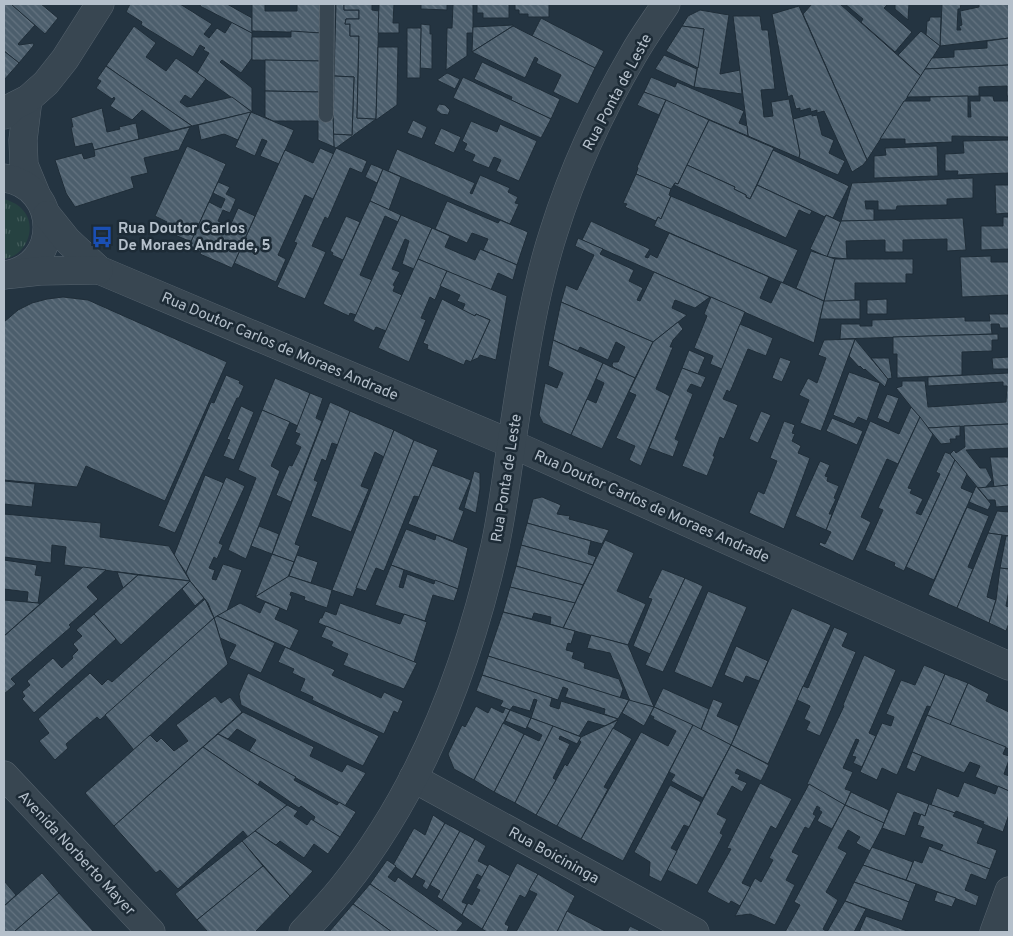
<svg xmlns="http://www.w3.org/2000/svg" width="1013" height="936" viewBox="0 0 1013 936" font-family="Overpass,sans-serif">
  <style>
    .park { fill: url(#park-tufts) }
    .building { fill: url(#building-back-hatch); stroke: #1f2d38 }
    .lines { fill: none; stroke-linecap: round; stroke-linejoin: round }
    .service-casing { stroke: #56636e; stroke-width: 16 }
    .minor-casing { stroke: #56636e; stroke-width: 29 }
    .service { stroke: #384651; stroke-width: 14 }
    .minor { stroke: #384651; stroke-width: 28 }
    .labels { text-anchor: middle; stroke-width: 5; stroke-linejoin: round; paint-order: stroke }
    .street-label { font-size: 15px; fill: #b5c0cb; stroke: #1d2b36 }
    .poi-label { font-size: 15px; font-weight: bold; fill: #b5c0cb; stroke: #1d2b36; text-anchor: start }
  </style>
  <defs>
    <pattern id="park-tufts" width="24" height="20" patternUnits="userSpaceOnUse" patternTransform="scale(1.25)"><rect width="24" height="20" fill="#264241"/><path d="M3 7l-1-3M5 7V3M7 7l1-3M15 17l-1-3M17 17v-4M19 17l1-3" fill="none" stroke="#435c5b"/></pattern>
    <pattern id="building-back-hatch" width="6" height="6" patternUnits="userSpaceOnUse" patternTransform="scale(1.25)"><rect width="6" height="6" fill="#4c5e6c"/><path d="M-1 5l2 2M0 0l6 6M5-1l2 2" fill="none" stroke="#647380"/></pattern>
  </defs>
  <rect width="100%" height="100%" fill="#243441"/>
  <!-- park -->
  <path class="park" d="M4 199C10 201 16 203 21 208 39 225 27 256 4 259Z"/>
  <!-- building -->
  <g class="building">
    <path d="M4 4H11L35 25 18 44 19 45 33 43 34 45 19 63 4 51Z"/>
    <path d="M11 4H41L58 18 45 34Z"/>
    <path d="M130 4H180L212 24 204 34 209 38 217 28 225 33 232 22 252 33V58L241 73 222 60 220 62 252 88V112L197 73 209 53 203 50 205 48 200 45 193 57 141 25 142 22 126 12Z"/>
    <path d="M201 4H227L252 18V33L200 6Z"/>
    <path d="M252 4H265V11H297V4H321V33L252 31Z"/>
    <path d="M336 4H344V10H359V19H346L345 24H350V36H359L357 118 376 119 336 148 334 147 333 134 352 135 354 77 334 76Z"/>
    <path d="M344 4H372V10L379 11 376 119 357 118 359 36H350V24H345L346 19H359V10H344Z"/>
    <path d="M379 4H394L393 23H399V33H378Z"/>
    <path d="M421 4H447V10L421 9Z"/>
    <path d="M453 4H473V33H467V56L446 70 447 28H452Z"/>
    <path d="M477 4H509V18H483V13H477Z"/>
    <path d="M515 4H549V17H528V14H519V10H515Z"/>
    <path d="M812 4H840L921 76 867 160 803 14Z"/>
    <path d="M845 4H888L884 8 912 32 895 52 861 22 863 19Z"/>
    <path d="M895 4H909L908 20 895 9Z"/>
    <path d="M942 4H961L960 9H958L957 30H961L959 26 962 25 960 11 979 7V4H1009V38L940 46Z"/>
    <path d="M799 6 867 160 863 165 852 172 824 111 817 113V110L811 112 810 108 800 111V108L796 109 792 95 788 97 772 14Z"/>
    <path d="M700 10 729 15 720 74 740 70 742 94 694 87 704 29 682 26 688 16Z"/>
    <path d="M733 16H760L762 30H768L775 89 761 90 764 117 773 116 771 102 789 99 800 153 799 158 748 136Z"/>
    <path d="M930 17H941L940 46 926 35 927 21H929Z"/>
    <path d="M541 18 604 51 595 68 532 36Z"/>
    <path d="M421 24 430 25V34H432V69L420 68Z"/>
    <path d="M513 25V26L472 52 473 27Z"/>
    <path d="M134 26 156 43 146 57 166 71 176 58 206 79 191 99 185 95 180 102 187 107 232 97 252 112 192 126 106 66Z"/>
    <path d="M513 26 595 68 578 104 553 92 561 75 536 63 538 59 535 57 525 78 472 52Z"/>
    <path d="M682 26 704 29 698 68 666 51Z"/>
    <path d="M407 28H421L420 78H407Z"/>
    <path d="M291 31 321 33V61L252 60V37H291Z"/>
    <path d="M921 31 940 46 921 76 898 55Z"/>
    <path d="M1009 38V65L925 69 932 58 954 57V50L987 48V41Z"/>
    <path d="M378 47H398L397 105 376 120Z"/>
    <path d="M4 51 19 63 4 80Z"/>
    <path d="M664 55 697 69 694 87 655 69Z"/>
    <path d="M265 60 321 61V92L265 91Z"/>
    <path d="M482 62 560 99 551 119 511 100 512 97 474 79Z"/>
    <path d="M1009 65V96H1007V86L979 87V96L907 97 925 69Z"/>
    <path d="M106 66 192 126 171 131 142 110 132 120 110 106 115 99 114 97 112 99 96 88 101 81 97 79Z"/>
    <path d="M447 73 460 79 455 89 437 80Z"/>
    <path d="M334 76 354 77 352 135 333 134Z"/>
    <path d="M463 77 551 119 541 138 453 98Z"/>
    <path d="M651 77 675 87 677 82 744 111 739 123 747 126 748 136 644 92Z"/>
    <path d="M265 91 321 92 333 115 334 147 318 140V121H273L265 117Z"/>
    <path d="M644 92 666 100 659 115 637 105Z"/>
    <path d="M968 96V117H971L970 101H980V96H993L994 101H1009V137L952 136V142L905 144V139H880L904 101H930V97Z"/>
    <path d="M666 100 709 120 678 184 675 183 671 189 636 174 638 168 637 167Z"/>
    <path d="M439 104 445 105 450 110 448 115 441 114 436 110Z"/>
    <path d="M102 108 107 132 120 129 119 127 136 123 139 139 94 150 92 143 75 147 71 127H73L71 118Z"/>
    <path d="M251 112 238 140 224 134 201 140 198 125Z"/>
    <path d="M251 112 294 130 279 164 260 156 267 141 262 139 255 156 235 147Z"/>
    <path d="M812 114V116L817 115 822 135 834 140 829 153 845 161 838 175 799 158 800 153 793 119Z"/>
    <path d="M413 120 427 127 422 139 407 133Z"/>
    <path d="M709 120 774 148 750 199 746 197V195L734 189 735 187 687 165Z"/>
    <path d="M471 121 497 132 500 124 537 141 519 181 496 171 501 160 494 157 489 168 472 161 475 155 464 150 467 144 462 141Z"/>
    <path d="M190 127 179 150 144 158 148 173 131 177 134 188 75 207 66 193 55 160 82 153 84 159 95 156 94 150Z"/>
    <path d="M441 128 461 137 454 153 434 144Z"/>
    <path d="M1009 140V173L957 175 958 171H945V154L964 153 963 141Z"/>
    <path d="M187 146 226 164 191 242 164 230 167 222 155 216Z"/>
    <path d="M937 146 938 176 874 178V156L886 155 885 148Z"/>
    <path d="M320 148 334 154 313 199 305 195 278 255 286 259 276 282 234 263 285 150 313 163Z"/>
    <path d="M336 148 367 161 362 173 350 168 328 219 325 217 312 246 326 252 305 299 277 287 297 243 294 242Z"/>
    <path d="M397 149 475 183 470 193 472 194 480 175 510 188 508 192 518 197 515 203 519 204 510 224 388 171Z"/>
    <path d="M773 150 849 186 833 218 826 215 825 217 757 185Z"/>
    <path d="M371 164 383 169 377 183 365 177Z"/>
    <path d="M687 165 735 187 734 189 746 195V197L750 199 757 185 812 211 810 215 799 210 786 238 674 185 675 183 678 184Z"/>
    <path d="M383 169 401 177 389 210 370 201Z"/>
    <path d="M636 174 671 189 669 195 671 196 661 219 658 217 656 221 625 207 627 204 623 203Z"/>
    <path d="M973 178V198L947 199V205L897 206 896 210H878V201H865L866 209H874V221H841L852 183Z"/>
    <path d="M218 182 230 187 226 194 236 199 230 213 223 210 218 221 230 226 238 208 255 216 232 268 200 254 201 252 189 246 209 202 221 208 225 199 213 193Z"/>
    <path d="M995 185H1009V213L996 214Z"/>
    <path d="M671 196 798 250 783 283 654 226 658 217 661 219Z"/>
    <path d="M370 201 401 215 398 222 385 216 360 275 372 280 356 315 350 313 349 316 323 304Z"/>
    <path d="M447 201 498 223 500 220 528 232 517 265 483 250 488 239 472 233 467 243 435 229Z"/>
    <path d="M401 215 432 228 414 269 402 264 409 241 405 239 392 269 400 272 393 285 395 286 393 291 402 295 386 331 376 327 374 331 353 321Z"/>
    <path d="M826 215 841 222 827 257 810 249Z"/>
    <path d="M346 216 360 222 343 260 332 255 333 253 330 251Z"/>
    <path d="M1003 217H1009V249L981 250V226H1003Z"/>
    <path d="M963 218 966 250 947 251V239L903 240V252H885V240L846 241 847 259 827 257 841 221Z"/>
    <path d="M591 221 650 249 645 257 648 258 650 254 657 258 669 233 769 277 760 298 771 303 781 282 824 301 814 343 582 240Z"/>
    <path d="M432 228 450 236 445 247 475 260 480 249 517 265 513 280 498 273 491 290 418 259Z"/>
    <path d="M578 238 603 249 600 254 634 270 629 281 643 288 637 300 640 301 654 272 710 297 695 308 675 300 672 308 687 315 653 342 561 302 566 285 577 290 594 255 575 246Z"/>
    <path d="M811 251 835 259 824 301 796 288Z"/>
    <path d="M991 256V262H1009V295L962 297 960 257Z"/>
    <path d="M418 259 447 271 435 300 430 297 421 318 426 320 409 362 378 348Z"/>
    <path d="M835 259H913V274H906V283H855V300L826 302 824 301Z"/>
    <path d="M447 271 507 296 496 360 480 355 478 358 471 361 490 320 476 314 475 316 462 311 465 304 457 301 460 295 440 286Z"/>
    <path d="M1008 295 1009 328H1000L999 324H991L992 334 840 339 841 324H860V326H872V320L965 317V321H990L989 314H1008Z"/>
    <path d="M63 297 88 300 227 362 165 501 86 466 77 487 4 480V322L18 310 32 303 47 299Z"/>
    <path d="M711 297 745 312 722 369 710 364 713 356 694 348 707 316 704 314Z"/>
    <path d="M442 299 475 316 476 314 490 320 471 362 466 360 464 365 427 349 428 345 423 343Z"/>
    <path d="M887 299V314H867V300Z"/>
    <path d="M860 300V319H820L824 301Z"/>
    <path d="M561 302 653 342 635 378 613 367 612 365 613 362H618L625 347 616 342 608 360 580 347 578 351 553 340Z"/>
    <path d="M678 322 683 329 673 340 670 347H673L656 389 670 396 641 466 629 460 635 446 616 438 636 395 629 392 653 342Z"/>
    <path d="M740 324 773 338 766 356 748 349 730 392 727 390 723 399 738 405 724 439 720 437 713 456H715L707 476 682 466Z"/>
    <path d="M998 334V340H992V351L962 352V375L897 378V354H893V337Z"/>
    <path d="M855 339 888 379 885 387 865 369 864 370 860 366 859 367 849 356Z"/>
    <path d="M855 339 821 431 800 423 809 400 799 395 808 378 817 383 826 358 818 355 824 340Z"/>
    <path d="M553 340 603 363 571 435 543 423 539 415 545 383 557 388 563 373 548 366Z"/>
    <path d="M689 350 705 357 698 374 682 368Z"/>
    <path d="M780 357 791 361 782 382 772 378Z"/>
    <path d="M1009 357V369H993L992 358Z"/>
    <path d="M871 358H889L892 378 888 379Z"/>
    <path d="M603 363 635 378 602 449 571 435 587 399 596 403 604 383 596 379Z"/>
    <path d="M682 368 706 377 701 388 691 384 687 391 693 394 675 439 679 441 673 457 649 448Z"/>
    <path d="M849 372 880 383 867 421 858 417 854 424 833 415Z"/>
    <path d="M1009 373V424L928 428 896 388 902 386V381H925L928 407 1006 402 1007 386H1003V382L928 386V377Z"/>
    <path d="M226 375 240 381 239 383 244 386 239 398H237L175 533 158 526 211 402 214 403Z"/>
    <path d="M275 378 310 393 298 426 262 410Z"/>
    <path d="M310 393 323 398 316 418 322 421 291 502 276 495 289 465 292 466 301 447 295 444 300 434 295 432Z"/>
    <path d="M887 394 899 398 889 423 877 418Z"/>
    <path d="M330 402 350 411 338 445 332 443 326 461 322 459 314 480 318 482 295 544 300 546 294 562 272 554Z"/>
    <path d="M241 406 254 412 234 460 223 456 230 440 227 439Z"/>
    <path d="M911 407 920 417 898 464 887 459 861 517 871 522 853 561 819 545 820 542 825 544 831 532 826 530 870 421 899 434Z"/>
    <path d="M262 410 290 422 271 466 280 471 246 559 228 550 256 478 238 470Z"/>
    <path d="M350 411 394 430 384 457 375 452 361 486 369 489 351 532 311 516Z"/>
    <path d="M761 411 771 415 758 443 749 439Z"/>
    <path d="M920 417 933 434 908 488 912 489 910 493 923 499 916 513 921 515 940 474 936 472 945 452 950 454 955 460 904 571 894 566 895 563 865 550 883 510 878 508Z"/>
    <path d="M832 418 863 431 857 445 826 431Z"/>
    <path d="M784 421 795 425 792 433 795 434 792 441 801 446 798 453 810 458 784 529 749 513 758 491 764 494 777 461 770 458Z"/>
    <path d="M1009 424V448L966 450 980 468H986L992 480 985 488H978L950 454 954 450 956 453 965 447 964 426Z"/>
    <path d="M960 426V436H956V439H950L951 443 941 444 928 428Z"/>
    <path d="M394 430 414 440 353 597 332 590Z"/>
    <path d="M414 440 438 450 419 497 414 496 384 571 376 568 366 591 356 588Z"/>
    <path d="M990 457H1009V485L994 487Z"/>
    <path d="M955 460 967 474 961 488 973 493 934 580 906 567Z"/>
    <path d="M820 461 830 465 825 476 828 477 827 481 839 486 834 498 836 499 829 514H832L826 530 795 516Z"/>
    <path d="M432 465 471 480 459 509 464 511 453 541 408 524Z"/>
    <path d="M474 471 480 473V489L476 513 464 508Z"/>
    <path d="M205 475 224 483 186 573 174 555Z"/>
    <path d="M226 477 245 486 219 543 223 545 217 559 214 557 209 568 215 570 212 579 216 580 223 564 242 570 227 611 214 618 208 603 190 581 186 573Z"/>
    <path d="M4 481 35 484 32 507 4 504Z"/>
    <path d="M1009 485V506L996 507 995 500H988L978 488Z"/>
    <path d="M976 486 991 504 988 510 969 502Z"/>
    <path d="M542 497 561 505 557 514 570 516 569 519 609 530 602 544 527 523 533 499Z"/>
    <path d="M967 507 989 516 968 567 973 569 957 608 928 595Z"/>
    <path d="M997 511 1009 512V536L988 533Z"/>
    <path d="M4 514 101 523 100 537 169 546 190 581 64 565 66 547 52 545 51 563 4 557Z"/>
    <path d="M527 523 591 541 588 554 596 557 593 565 521 545Z"/>
    <path d="M259 526 279 534 272 554 251 546Z"/>
    <path d="M406 529 435 540 436 535 468 548 458 589 391 565Z"/>
    <path d="M988 533 1002 535 987 597 996 600 989 623 957 608Z"/>
    <path d="M1006 536H1009V569L1000 568Z"/>
    <path d="M605 540 634 553 617 591 646 604 628 645 563 628Z"/>
    <path d="M521 545 593 565 583 585 516 566Z"/>
    <path d="M272 554 294 562 288 577 255 597Z"/>
    <path d="M297 555 318 562 311 583 289 576Z"/>
    <path d="M4 560 37 565 35 575 42 576 38 603 27 602 28 592 4 589Z"/>
    <path d="M391 565 404 570 399 587 403 588 407 574 434 584 435 580 458 589 454 601 433 595 425 621 375 605Z"/>
    <path d="M516 566 583 585 575 603 510 587Z"/>
    <path d="M83 567 106 570 87 587 98 599 69 625 71 627 11 679 16 684 4 694V636Z"/>
    <path d="M1000 568 1009 569V590L1006 606 1009 607V623L1006 631 989 623 996 600Z"/>
    <path d="M662 569 685 578 650 654 633 646 652 599 648 598Z"/>
    <path d="M117 572 138 575 123 588Z"/>
    <path d="M138 575 190 581 121 645 94 614Z"/>
    <path d="M289 576 332 590 327 608 304 600 305 597 291 592 290 595 292 596 287 611 255 597Z"/>
    <path d="M685 578 703 586 663 672 645 665Z"/>
    <path d="M190 581 204 598 195 606 182 589Z"/>
    <path d="M510 587 575 603 563 628 550 624 551 617 534 613 532 619 503 612Z"/>
    <path d="M708 591 747 607 712 688 674 672Z"/>
    <path d="M205 599 214 618 100 720 97 717 66 744 68 748 55 760 39 741 49 733 38 719 90 673 102 685 108 679 112 682Z"/>
    <path d="M4 600 38 603 40 604 4 636Z"/>
    <path d="M265 602 280 608 275 619 299 630 290 649 217 616 240 603 260 613Z"/>
    <path d="M340 603 400 624 404 614 427 622 414 662 318 623 320 618H322L325 611 336 615Z"/>
    <path d="M792 608 831 625 768 764 731 745Z"/>
    <path d="M503 612 575 631 571 644 568 643 566 650 574 652 572 658 585 663 584 668 619 679 623 689 620 698 488 656Z"/>
    <path d="M94 614 116 639 34 713 22 699 25 696 22 692 30 685 27 681 53 658 62 668 73 658 72 656 78 650 73 644 82 636 76 630Z"/>
    <path d="M217 616 275 643 261 673 229 658 236 645 220 638 214 618Z"/>
    <path d="M214 618 228 664 134 750 105 715Z"/>
    <path d="M326 626 417 663 404 689 343 665 348 654 331 646 333 642 321 637Z"/>
    <path d="M834 627 848 633 842 646 856 652 820 736 806 730 810 722 804 719 810 706 797 700 803 686 808 688Z"/>
    <path d="M591 635 628 645 654 707 630 701 610 653 587 648Z"/>
    <path d="M736 646 768 661 759 681 746 676 743 683 724 675Z"/>
    <path d="M285 647 335 670 332 675 381 698 384 692 403 701 398 713 394 711 384 734 312 700 313 697 300 691 305 679 292 673 294 669 278 662Z"/>
    <path d="M864 655 896 670 869 733 876 736 862 767 853 763 856 757 852 756 859 740 856 739 843 768 853 772 845 789 851 791 845 805 807 784 844 706 843 705Z"/>
    <path d="M488 656 615 696 629 700 618 719 604 714 605 709 565 697 568 689 563 687 558 700 482 675Z"/>
    <path d="M924 665 945 674 931 707 927 706 897 775 882 768 877 780 860 772 882 723 891 726 894 717 886 714 901 680 915 685Z"/>
    <path d="M248 673 379 736 363 766 241 705 239 694Z"/>
    <path d="M945 674 968 683 950 725 927 715Z"/>
    <path d="M482 675 552 698 550 706 559 709 561 701 618 719 605 726 588 721 579 736 531 718 537 700 534 699 530 711 513 706 510 710 500 706 503 701 476 691Z"/>
    <path d="M968 683 989 694 986 701 1009 712V710V749L950 725Z"/>
    <path d="M663 688 709 709 701 730 654 707Z"/>
    <path d="M215 696 221 703 230 697 242 712 114 826 85 793 150 735 157 742 161 738 174 751 188 741 176 725Z"/>
    <path d="M713 699 723 703 717 716 739 726 731 745 701 730Z"/>
    <path d="M629 700 654 707 644 726 622 713Z"/>
    <path d="M476 706 488 713 491 707 503 713 505 708 510 710 474 780 454 769 448 754 462 725 465 727Z"/>
    <path d="M654 707 693 725 623 861 581 839 641 732 668 746 676 731 653 719 654 717 650 715Z"/>
    <path d="M510 710 531 718 526 729 505 721Z"/>
    <path d="M243 712 314 747 310 756 342 772 347 764 366 773 345 806 249 751 256 740 237 729 228 739 218 734Z"/>
    <path d="M927 715 1006 747 1003 754 1009 756V760L1004 774 1009 776V791L975 777 980 766 970 762 964 773 912 752Z"/>
    <path d="M531 718 553 726 515 803 494 792 524 734 539 741 542 735 527 727Z"/>
    <path d="M618 720 557 826 536 815 565 764 567 766 581 742 579 740 581 737Z"/>
    <path d="M503 723 524 734 494 792 474 780Z"/>
    <path d="M693 725 731 745 703 798 671 781 675 775 669 772Z"/>
    <path d="M553 726 581 737 577 744 560 736 559 739 570 744 553 778 556 780 536 815 515 803Z"/>
    <path d="M613 728 632 739 604 787 608 789 581 839 557 826Z"/>
    <path d="M218 734 296 777 294 780 337 805 339 802 356 812 340 837 313 821 315 817 301 806 299 808 260 781 258 785 203 747Z"/>
    <path d="M731 745 769 765 761 781 737 769 735 773 740 775 738 779 747 783 742 792 732 786 717 814 727 819 720 833 723 835 697 885 667 870Z"/>
    <path d="M203 747 287 805 248 837 243 831 178 889 160 870 156 873 114 826Z"/>
    <path d="M912 752 922 756 915 772 906 768Z"/>
    <path d="M964 782 995 794 998 786 1009 791V814L1003 832 983 824 984 822 956 811 955 813 931 805 937 788 958 797Z"/>
    <path d="M760 783 792 799 776 829 771 826 742 883 751 887 740 906 731 901 729 904 707 892 731 849 727 848Z"/>
    <path d="M809 784 845 805 832 829 817 821 822 812 819 810 820 808 817 806 813 814 816 816 809 829 805 827 792 852 799 855 786 880 795 885 775 925 750 914 735 916 755 878 761 882 773 860 769 858Z"/>
    <path d="M670 785 701 802 689 827 684 825 671 848 677 851 661 882 649 876 650 862 634 852Z"/>
    <path d="M851 792 889 810 884 823 845 805Z"/>
    <path d="M897 792 929 804 925 816 914 812 905 836 882 828Z"/>
    <path d="M929 804 955 813 953 816 983 828 977 843 997 850 990 869 940 850 943 845 920 837 924 827 917 825 921 814 925 816Z"/>
    <path d="M287 805 298 811 294 816 307 825 311 819 340 837 328 854 314 844 304 858 280 841 276 845 255 831Z"/>
    <path d="M845 805 884 823 882 828 870 851 856 843 860 837 848 830 838 848 847 853 826 892 838 900 823 929 827 932H785L800 905 794 902Z"/>
    <path d="M433 815 445 823 412 879 393 865 414 828 425 835Z"/>
    <path d="M445 823 460 831 427 890 422 886 425 881 415 875Z"/>
    <path d="M255 831 313 871 290 896 242 841Z"/>
    <path d="M460 831 475 839 442 900 437 897 440 891 430 885Z"/>
    <path d="M475 839 486 846 478 861 488 866 482 877 477 874 462 902 467 904 462 915 442 900Z"/>
    <path d="M242 841 263 866 197 920 175 894Z"/>
    <path d="M929 846 990 869 986 880 971 874 965 890 979 896 976 906 906 880 914 860 922 863Z"/>
    <path d="M872 847 913 862 906 880 863 865Z"/>
    <path d="M387 860 396 866 388 877 395 882 398 877 463 923 456 932H439L370 884Z"/>
    <path d="M517 863 538 874 525 898 520 895 505 924 509 926 507 932H487L482 929Z"/>
    <path d="M489 864 510 876 482 929 462 915 468 903 472 905 480 890 476 888Z"/>
    <path d="M863 865 916 884 909 902 854 882Z"/>
    <path d="M263 866 290 896 255 932H208L197 920Z"/>
    <path d="M42 873 59 893 14 932H4V906Z"/>
    <path d="M538 874 575 896 557 932H516L537 894 529 890Z"/>
    <path d="M4 881 16 895 4 906Z"/>
    <path d="M854 882 909 902 902 921 845 901Z"/>
    <path d="M370 884 439 932H392L353 904Z"/>
    <path d="M937 892 956 898 952 907 934 901Z"/>
    <path d="M59 893 94 932H14Z"/>
    <path d="M845 901 866 909 854 932H827Z"/>
    <path d="M353 904 392 932H329Z"/>
    <path d="M567 911 605 931V932H557Z"/>
    <path d="M866 916 910 932H859Z"/>
    <path d="M630 926 642 932H627Z"/>
  </g>
  <g class="lines">
    <!-- service casing -->
    <g class="service-casing">
      <path id="service" d="M326 115 327 4"/>
    </g>
    <!-- minor casing -->
    <g class="minor-casing">
      <g id="minor">
        <path d="M28 99 23 140 24 165 36 194"/>
        <path d="M4 115 14 106 28 99 46 83 65 59 100 4"/>
        <path d="M4 178C61 186 62 268 4 275"/>
        <path d="M47 215 67 240 99 270 512 444 1009 666"/>
        <path d="M13 274 40 271 99 270"/>
        <path d="M4 775 151 932"/>
        <path d="M413 778 695 932"/>
        <path d="M303 932C317 917 331 902 343 887 421 790 468 665 495 546 501 518 505 489 509 460 521 383 530 305 554 231 573 170 601 110 633 55 643 37 655 21 666 4"/>
        <path d="M994 932 1009 891"/>
      </g>
    </g>
    <!-- service -->
    <use href="#service" class="service"/>
    <!-- minor -->
    <use href="#minor" class="minor"/>
  </g>
  <!-- icons -->
  <defs>
    <g id="bus-bare" transform="scale(1.725)"><path d="M-5-6H5V4H4V6H2V4H-2V6H-4V4H-5ZM-3.5-4V0h7V-4ZM-3.5 1.2v1.5H-2V1.2ZM2 1.2v1.5H3.5V1.2Z" fill="#1a4fb4" stroke="#1d2b36" stroke-width="2.5" paint-order="stroke"/></g>
  </defs>
  <g fill-rule="evenodd">
    <use href="#bus-bare" x="102" y="237"/>
  </g>
  <g class="labels">
    <!-- street labels -->
    <g class="street-label">
      <text transform="translate(617 92) rotate(-62)" y="5">Rua Ponta de Leste</text>
      <text transform="translate(280 346) rotate(23)" y="5">Rua Doutor Carlos de Moraes Andrade</text>
      <text transform="translate(506 478) rotate(-81)" y="5">Rua Ponta de Leste</text>
      <text transform="translate(652 506) rotate(24)" y="5">Rua Doutor Carlos de Moraes Andrade</text>
      <text transform="translate(77 853) rotate(47)" y="5">Avenida Norberto Mayer</text>
      <text transform="translate(554 855) rotate(29)" y="5">Rua Boicininga</text>
    </g>
    <!-- poi labels -->
    <g class="poi-label">
      <text x="118" y="233">Rua Doutor Carlos<tspan x="118" dy="17">De Moraes Andrade, 5</tspan></text>
    </g>
  </g>
  <!-- border -->
  <rect width="1013" height="936" fill="none" stroke="#b5c0cb" stroke-width="10"/>
</svg>
